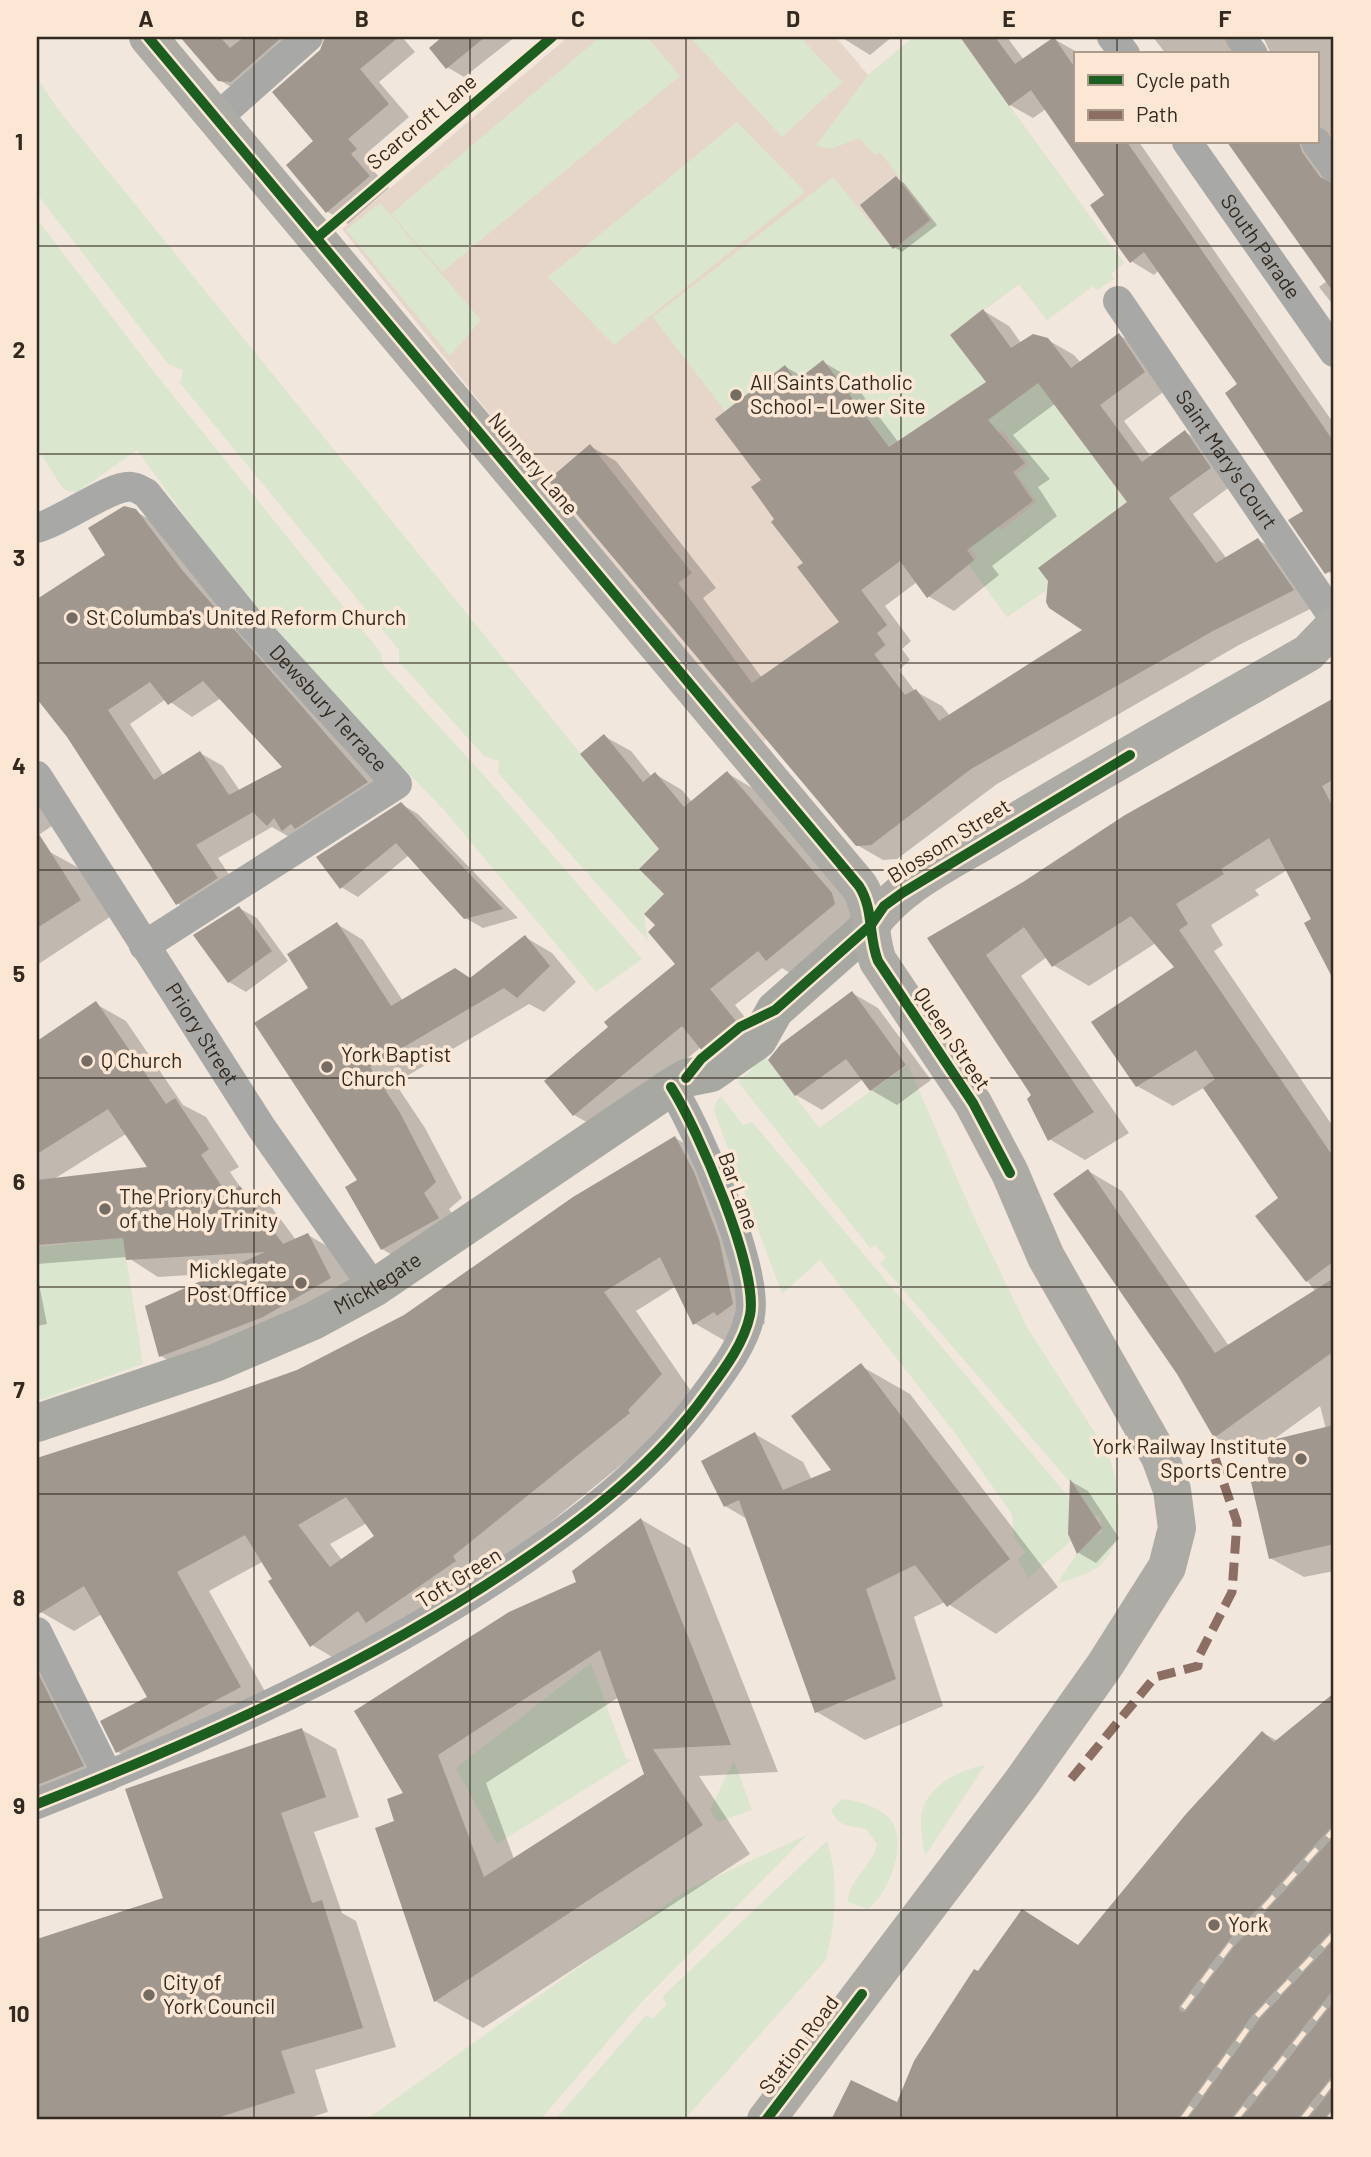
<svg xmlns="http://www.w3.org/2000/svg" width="1371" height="2157" viewBox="0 0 1371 2157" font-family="Barlow,sans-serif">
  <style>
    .education { fill: #e6d6ca }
    .green { fill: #dbe6cf }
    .shadow { fill: #0003; fill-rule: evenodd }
    .building { fill: #a0978e; fill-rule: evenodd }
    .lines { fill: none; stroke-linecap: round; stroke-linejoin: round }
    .street { stroke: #a8a9a6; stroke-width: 30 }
    .secondary { stroke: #a8a8a3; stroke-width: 38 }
    .primary { stroke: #acaba6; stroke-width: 38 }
    .rail-casing { stroke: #afaca6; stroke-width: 8 }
    .rail { stroke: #fbe7d4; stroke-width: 5; stroke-dasharray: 16; stroke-linecap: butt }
    .quiet { stroke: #8d6e63; stroke-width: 9; stroke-dasharray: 18 9; stroke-linecap: butt }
    .cycleway-casing { stroke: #fbe7d4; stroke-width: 15 }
    .cycleway { stroke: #1b5e20; stroke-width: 10 }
    .grid { fill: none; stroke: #322920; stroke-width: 2; stroke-opacity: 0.55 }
    .poi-dot { fill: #756c62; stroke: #fbe7d4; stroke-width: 2.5 }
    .labels { text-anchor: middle; stroke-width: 7; stroke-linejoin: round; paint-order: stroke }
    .street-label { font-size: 21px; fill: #322920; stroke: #fbe7d4 }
    .poi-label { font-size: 21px; fill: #322920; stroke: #fbe7d4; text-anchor: start }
    .neatline { fill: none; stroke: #322920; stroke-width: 2.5 }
    .grid-label { font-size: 23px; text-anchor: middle; font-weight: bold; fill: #322920 }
  </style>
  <rect width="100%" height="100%" fill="#f2e7dd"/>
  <!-- education -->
  <path class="education" d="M568 37H836L868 75 914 37H959L1124 263 1111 274 1114 279 1097 290 1093 286 1047 320 1019 284 951 335 1127 502 1007 617 969 565 927 598 905 568 909 554 861 590 887 625 877 633 886 645 875 654 880 662 758 745 654 620 342 229Z"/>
  <!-- green -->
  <g class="green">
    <path d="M600 37H647L680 76 442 272 391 214Z"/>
    <path d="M690 37H800L842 82 782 137Z"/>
    <path d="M914 37H959L1124 263 1111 274 1114 279 1097 290 1093 286 1047 320 1019 284 951 334 1038 383 1127 502 1053 586 1007 617 969 565 977 558 959 532 988 510 1001 530 1037 502 1017 474 1029 464 1002 430 992 436 963 396 924 424 907 471 823 360 776 397 763 382 725 411 653 317 833 177 893 250 932 221 880 152 875 155 859 138 831 149 816 146 868 75Z"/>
    <path d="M37 77 57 108 580 753 643 829 665 843 639 869 664 894 644 914 648 941 498 773 499 761 484 756 399 662V650L180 383 183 371 168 364 37 194Z"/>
    <path d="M737 122 805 192 614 345 548 277Z"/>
    <path d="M380 203 481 320 450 356 346 230Z"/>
    <path d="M37 219 154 372 381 653 383 665 489 781 642 959 596 992 444 810 265 626 137 450 76 493 63 489 37 448Z"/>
    <path d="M765 1056 819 1128 908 1065 974 1217 1027 1327 1108 1453C1119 1484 1130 1543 1098 1567 1087 1575 1070 1579 1057 1584 1068 1568 1083 1537 1102 1533L1100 1515 1094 1516 1081 1495 880 1263 886 1258 875 1245 870 1248 738 1082Z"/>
    <path d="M721 1096 743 1125 752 1122 1072 1501 1068 1534 1071 1541 1028 1578 1018 1560 1025 1552 1014 1538 1012 1514 954 1432 820 1260 782 1294 714 1111 716 1101Z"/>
    <path d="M123 1238 143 1364 37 1401V1247Z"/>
    <path d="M591 1663 626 1759 632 1760 497 1844 456 1768Z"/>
    <path d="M734 1760 752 1810 718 1822 710 1810Z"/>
    <path d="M985 1765 925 1856C923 1842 919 1826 922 1812 927 1786 961 1769 985 1765Z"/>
    <path d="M842 1799C857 1800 882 1808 891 1820 908 1843 889 1894 868 1909L848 1902C848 1880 873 1866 877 1844L866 1829C849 1825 839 1828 831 1810Z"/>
    <path d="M807 1835 640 2004 540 2120H366L685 1891Z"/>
    <path d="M827 1841C839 1880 836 1920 826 1960L684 2120H555L646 2015 652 2019 667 2004 662 1997Z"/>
  </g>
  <!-- shadow -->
  <g class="shadow">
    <path d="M183 37H313L240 92 219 80Z"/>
    <path d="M346 37H402L415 52 379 82 409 117 368 152 377 162 370 167 389 188 348 224 328 212 316 142 322 57Z"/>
    <path d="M445 37H515L464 77 447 67 431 48Z"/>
    <path d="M841 37H892L870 55Z"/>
    <path d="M962 37H1007L1024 60 1054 39 1077 52 1075 142H1139L1334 424V575L1324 570 1306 512 1239 384 1159 270 1154 275 1131 261 1106 196 1046 109 1033 118 1010 105Z"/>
    <path d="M1153 37H1242L1241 54H1166Z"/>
    <path d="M1263 37H1334V135L1321 137 1314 155 1334 186V306L1319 287 1328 280 1229 142H1317V54H1271Z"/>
    <path d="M896 178 904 183 937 225 902 252 894 247Z"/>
    <path d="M984 311 1009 326 1021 343 1048 340 1074 355 1081 363 1119 335 1145 350 1170 387 1124 421 1151 457 1185 432 1211 447 1235 483 1193 514 1227 559 1258 540 1284 555 1318 605 1239 645 997 784 897 859 883 860 857 845 550 481 590 446 616 461 716 588 703 598 762 678 841 623 777 519 763 481 786 367 803 377 823 362 849 377 899 443 989 382ZM1056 403 1129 503 1085 630 950 716 942 706 915 691 899 670 910 660 902 649 911 641 885 606 917 582 928 596 954 611 999 575 992 566 1057 516 1038 487 1050 479 1013 435Z"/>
    <path d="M135 511 159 525 389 795 291 838 272 827 218 858 240 891 200 917 177 903 68 736 37 696V602L107 556ZM221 698 285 768 240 791 223 766 200 753 164 776 130 724 166 699 192 717Z"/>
    <path d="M1334 700V977L1307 923 1314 920 1287 870 1255 890 1259 895 1211 925 1223 945 1214 951 1334 1128V1222L1308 1220 1334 1259V1571L1304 1577 1270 1558 1274 1478 1266 1444 1249 1456 1215 1437 1179 1373 1088 1171 1122 1191 1229 1346 1316 1292 1257 1217 1287 1209 1205 1087 1173 1106 1137 1086 1177 967 1156 943 1089 986 1053 965 1047 957 1021 976 1129 1133 1085 1160 1049 1139 1033 1096 930 938 1024 884 1126 816ZM1320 1406 1326 1429 1270 1442Z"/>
    <path d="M604 736 631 751 652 777 655 774 682 790 692 802 727 773 754 789 858 910 861 919 793 975 782 968 735 1005 765 1042 731 1066 701 1047 601 1130 574 1115 678 964 658 925 666 894 661 849Z"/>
    <path d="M37 795 55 824 37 836Z"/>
    <path d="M401 804 418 814 518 918 483 928 465 918 409 855 358 897 341 887Z"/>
    <path d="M48 851 79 868 110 917 37 965V858Z"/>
    <path d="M239 908 257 918 288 961 246 992 229 982Z"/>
    <path d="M337 924 363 940 403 1001 471 979 525 937 552 953 576 982 544 1012 529 1004 395 1083 425 1128 462 1198 449 1209 464 1233 409 1265 382 1249 360 1180 311 988Z"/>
    <path d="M852 993 878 1008 931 1080 897 1105 871 1090 863 1079 822 1110 796 1095Z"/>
    <path d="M96 1004 126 1021 183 1105 206 1117 239 1167 230 1172 241 1188 270 1205 296 1240 308 1235 339 1253 360 1296 191 1374 161 1356 222 1273 158 1277 127 1257 37 1264V1043ZM126 1134 150 1168 54 1179Z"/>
    <path d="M675 1138 710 1158 751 1259 765 1323 751 1334 727 1342 694 1323 676 1286 636 1311 693 1394 661 1433 485 1575 344 1664 312 1645 262 1562 209 1591 273 1706 150 1771 118 1752 149 1698 102 1614 74 1631 41 1612 37 1603V1460L297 1371 405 1317ZM367 1523 376 1537 342 1560 330 1544Z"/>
    <path d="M37 1274 47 1324 37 1326Z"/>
    <path d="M861 1366 910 1394 1058 1587 996 1634 945 1602 914 1617 943 1706 865 1740 817 1712 747 1519 725 1506 755 1434 803 1462 812 1480 834 1470Z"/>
    <path d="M1072 1482 1088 1491 1119 1538 1096 1563 1079 1553 1070 1533Z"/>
    <path d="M642 1520 690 1548 778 1772 699 1776 750 1854 483 2028 435 2001 396 1822 406 1794 578 1583ZM619 1697 647 1774 514 1859 486 1783Z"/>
    <path d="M37 1627 115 1785 37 1820Z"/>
    <path d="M1334 1696V2120H833L852 2083 898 2104 979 1973 1023 1911 1079 1946 1263 1733 1278 1741Z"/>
    <path d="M302 1730 336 1749 359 1817 314 1832 342 1913 356 1921 396 2047 315 2070 328 2112 302 2120H37V1941L165 1899Z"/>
  </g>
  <!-- building -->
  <g class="building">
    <path d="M180 37H220L230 48 244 37H282L231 82 218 81Z"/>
    <path d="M325 37H399L360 69 389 104 348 139 357 149 351 154 370 176 326 213 286 165 313 141 272 92 320 50Z"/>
    <path d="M442 37H485L446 69 429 48Z"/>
    <path d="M960 37H995L1015 64 1054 37 1075 68V142H1127L1334 442V569L1325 574 1288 520 1303 511 1225 393 1237 384 1144 252 1130 263 1119 248 1090 205 1104 195 1031 90 1009 106Z"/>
    <path d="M1227 142H1299L1302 152 1320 177 1334 184V293Z"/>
    <path d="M896 176 930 220 893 249 860 205Z"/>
    <path d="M983 309 1011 348 1033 334 1048 338 1071 368 1119 333 1145 372 1100 405 1142 462 1185 430 1211 468 1169 498 1216 563 1258 538 1294 590 1213 631 971 769 871 845 856 846 548 480 590 444 692 573 678 583 752 683 839 622 797 567 803 563 771 522 774 519 751 487 761 480 715 419 785 365 796 381 823 360 889 447 986 382 950 335ZM1038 383 1127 502 1038 568 1048 581 1046 602 1049 608 1082 630 939 721 916 689 905 695 874 654 885 645 877 633 887 625 861 590 900 561 927 598 974 560 967 550 1033 501 1013 472 1025 463 988 420Z"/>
    <path d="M124 506 136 509 182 570 368 782 295 829 291 824 282 831 274 818 267 826 253 812 196 845 218 878 176 905 67 737 37 699V599L105 555 88 528ZM203 681 282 767 229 795 200 751 154 780 108 710 150 682 168 705Z"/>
    <path d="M1334 698V779L1322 786 1334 809V981L1304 923 1311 919 1269 838 1221 869 1224 874 1176 904 1188 924 1179 930 1334 1158V1261L1306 1282 1255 1216 1278 1198 1203 1088 1215 1079 1196 1050 1136 1087 1091 1022 1174 967 1131 916 1052 967 1024 927 986 955 1094 1112 1048 1141 1027 1099 1031 1095 927 938 1023 882 1125 815Z"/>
    <path d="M604 734 643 782 655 772 684 807 727 771 832 893 835 904 766 961 758 951 710 989 740 1026 703 1052 682 1026 573 1116 544 1081 608 1027 604 1022 675 964 648 932 655 925 644 914 664 894 639 869 659 849 580 754Z"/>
    <path d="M401 802 503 909 464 919 396 843 340 889 316 857Z"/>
    <path d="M37 831 81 900 37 928Z"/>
    <path d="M239 906 272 951 228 983 193 935Z"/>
    <path d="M337 922 391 1006 455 968 470 978 525 935 550 966 517 998 504 988 370 1067 399 1111 436 1182 424 1193 439 1218 381 1250 345 1187 357 1180 254 1023 308 988 287 954Z"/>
    <path d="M852 991 906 1065 870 1091 846 1059 795 1096 768 1060 781 1044Z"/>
    <path d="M96 1001 166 1104 175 1098 209 1149 201 1155 227 1194 240 1186 283 1244 308 1233 331 1278 263 1317 159 1357 145 1306 265 1252 126 1260 123 1238 37 1245V1180L147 1167 108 1109 37 1154V1041Z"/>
    <path d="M675 1136 694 1172 719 1239 733 1304 717 1316 714 1312 693 1325 660 1257 604 1292 662 1374 628 1410 630 1413 453 1556 456 1561 366 1623 358 1611 310 1647 268 1581 272 1579 245 1535 177 1572 241 1687 116 1753 100 1721 147 1697 84 1586 37 1615V1458L179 1412 297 1370 404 1315 573 1197ZM346 1497 374 1536 330 1567 298 1525Z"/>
    <path d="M1088 1169 1215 1353 1334 1278V1351L1214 1438 1177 1374 1053 1194Z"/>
    <path d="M861 1363 1010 1559 947 1607 915 1565 866 1589 896 1679 815 1713 739 1500 724 1507 701 1461 755 1432 783 1490 831 1470 791 1416Z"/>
    <path d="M1334 1425V1544L1269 1559 1251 1482 1272 1477 1264 1442Z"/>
    <path d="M1070 1479 1102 1528 1077 1554 1068 1534Z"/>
    <path d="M641 1518 731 1745 653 1749 703 1825 434 2002 375 1828 394 1821 387 1799 403 1793 354 1711 509 1612 576 1582 572 1571ZM600 1650 644 1774 484 1877 438 1755Z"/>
    <path d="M37 1671 84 1766 37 1785Z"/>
    <path d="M1334 1693V2120H831L851 2080 897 2102 914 2061 974 1969 978 1971 1022 1909 1078 1945 1186 1814 1262 1731 1274 1742Z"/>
    <path d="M302 1728 326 1797 281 1813 312 1903 322 1900 363 2028 281 2051 295 2093 211 2120H37V1939L163 1898 125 1789Z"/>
  </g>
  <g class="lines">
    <!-- street -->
    <g class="street">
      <path d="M1112 37 1125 54"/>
      <path d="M1240 37 1253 54"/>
      <path d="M218 117 308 37"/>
      <path id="s1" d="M1187 142 1334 352"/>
      <path d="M1316 142 1334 167"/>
      <path id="s2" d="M1118 301 1334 618"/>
      <path id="s3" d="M37 528C62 522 111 484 132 487 136 487 142 491 146 493L252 625 397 784 144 946"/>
      <path id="s4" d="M37 776 261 1127 374 1288"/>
      <path d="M37 1632 108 1776"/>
      <path d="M37 1804C205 1738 373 1663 522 1561 591 1514 657 1462 706 1394 723 1371 744 1344 750 1315 759 1270 697 1127 671 1087"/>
    </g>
    <!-- secondary -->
    <path class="secondary" id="s5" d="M37 1423 215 1363 313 1321 374 1288 671 1087 686 1078 711 1073 758 1040 775 1010 871 925"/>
    <!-- primary -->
    <g class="primary">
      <path d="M148 37 859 886C874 909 868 936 878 961L973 1103 1010 1173 1046 1257 1160 1457 1172 1490 1177 1528 1167 1567 1105 1665 1022 1782 766 2120"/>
      <path d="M871 925C900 884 952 861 994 835 1097 772 1203 713 1308 653L1334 626"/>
    </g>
    <!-- rail casing -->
    <g class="rail-casing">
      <g id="rail">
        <path d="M1183 2008 1231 1944 1334 1830"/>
        <path d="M1182 2120 1255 2018 1334 1934"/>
        <path d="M1235 2120 1334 1995"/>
        <path d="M1302 2120 1334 2080"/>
        <path d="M1328 2120 1334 2113"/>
      </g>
    </g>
    <!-- rail -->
    <use href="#rail" class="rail"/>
    <!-- quiet -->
    <path class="quiet" d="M1071 1779 1155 1677 1198 1666 1199 1656 1232 1592 1237 1522 1215 1458"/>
    <!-- cycleway casing -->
    <g class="cycleway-casing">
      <g id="cycleway">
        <path d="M148 37 859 886C874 909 868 936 878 961L973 1103 1010 1173"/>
        <path d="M318 237 552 37"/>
        <path d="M686 1078 701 1059 740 1027 775 1010 871 925 884 906 902 893 1130 755"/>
        <path d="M37 1804C205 1738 373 1663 522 1561 591 1514 657 1462 706 1394 723 1371 744 1344 750 1315 759 1270 697 1127 671 1087"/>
        <path d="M766 2120 862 1994"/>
      </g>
    </g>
    <!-- cycleway -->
    <use href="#cycleway" class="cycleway"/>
  </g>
  <!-- grid -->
  <path class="grid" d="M254 37V2120M470 37V2120M686 37V2120M901 37V2120M1117 37V54M1117 142V2120M37 246H1334M37 454H1334M37 663H1334M37 870H1334M37 1078H1334M37 1287H1334M37 1494H1334M37 1702H1334M37 1910H1334"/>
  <!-- markers -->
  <g class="poi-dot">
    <circle cx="736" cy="395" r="7"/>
    <circle cx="72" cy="618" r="7"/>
    <circle cx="87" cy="1061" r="7"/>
    <circle cx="327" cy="1067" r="7"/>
    <circle cx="105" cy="1209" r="7"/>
    <circle cx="301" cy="1283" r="7"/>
    <circle cx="1301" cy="1459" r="7"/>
    <circle cx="1214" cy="1925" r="7"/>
    <circle cx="149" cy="1995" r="7"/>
  </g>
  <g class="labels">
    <!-- street labels -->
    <g class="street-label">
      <text transform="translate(422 122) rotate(-40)" y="7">Scarcroft Lane</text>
      <text dy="7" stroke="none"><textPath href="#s1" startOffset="128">South Parade</textPath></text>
      <text dy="7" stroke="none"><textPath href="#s2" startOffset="192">Saint Mary's Court</textPath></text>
      <text transform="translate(533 464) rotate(50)" y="7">Nunnery Lane</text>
      <text dy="7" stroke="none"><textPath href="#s3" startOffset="402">Dewsbury Terrace</textPath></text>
      <text transform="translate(949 841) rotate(-32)" y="7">Blossom Street</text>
      <text dy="7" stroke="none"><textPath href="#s4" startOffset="306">Priory Street</textPath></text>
      <text transform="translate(952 1039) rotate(56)" y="7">Queen Street</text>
      <text transform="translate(738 1191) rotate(70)" y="7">Bar Lane</text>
      <text dy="7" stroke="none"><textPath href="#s5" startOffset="369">Micklegate</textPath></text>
      <text transform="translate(459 1578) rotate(-32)" y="7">Toft Green</text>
      <text transform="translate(799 2045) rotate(-53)" y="7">Station Road</text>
    </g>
    <!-- poi labels -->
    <g class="poi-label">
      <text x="750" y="390">All Saints Catholic<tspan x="750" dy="24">School - Lower Site</tspan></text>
      <text x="86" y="625">St Columba's United Reform Church</text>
      <text x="341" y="1062">York Baptist<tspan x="341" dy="24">Church</tspan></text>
      <text x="101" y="1068">Q Church</text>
      <text x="119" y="1204">The Priory Church<tspan x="119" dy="24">of the Holy Trinity</tspan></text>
      <text x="287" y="1278" text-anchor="end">Micklegate<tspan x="287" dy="24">Post Office</tspan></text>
      <text x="1287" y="1454" text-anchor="end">York Railway Institute<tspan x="1287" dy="24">Sports Centre</tspan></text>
      <text x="1228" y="1932">York</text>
      <text x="163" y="1990">City of<tspan x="163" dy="24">York Council</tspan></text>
    </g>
  </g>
  <!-- border -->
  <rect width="1371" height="2157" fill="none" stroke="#fbe7d4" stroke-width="77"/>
  <!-- legend -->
  <rect x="1074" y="52" width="245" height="91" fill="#fbe7d4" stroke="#ab9b8c" stroke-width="2"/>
  <rect x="1088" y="75" width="35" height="10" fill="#1b5e20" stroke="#ab9b8c" stroke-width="2"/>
  <text x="1136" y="88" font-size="21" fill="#322920">Cycle path</text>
  <rect x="1088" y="110" width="35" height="10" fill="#8d6e63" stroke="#ab9b8c" stroke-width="2"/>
  <text x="1136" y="122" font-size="21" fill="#322920">Path</text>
  <rect x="38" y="38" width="1294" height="2080" class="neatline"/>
  <g class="grid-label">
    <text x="146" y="27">A</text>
    <text x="362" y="27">B</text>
    <text x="578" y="27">C</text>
    <text x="793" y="27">D</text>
    <text x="1009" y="27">E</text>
    <text x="1225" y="27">F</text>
    <text x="19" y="150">1</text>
    <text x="19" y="358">2</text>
    <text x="19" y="566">3</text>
    <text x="19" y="774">4</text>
    <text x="19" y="982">5</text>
    <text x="19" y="1190">6</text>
    <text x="19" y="1398">7</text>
    <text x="19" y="1606">8</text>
    <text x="19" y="1814">9</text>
    <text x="19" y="2022">10</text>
  </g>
</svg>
